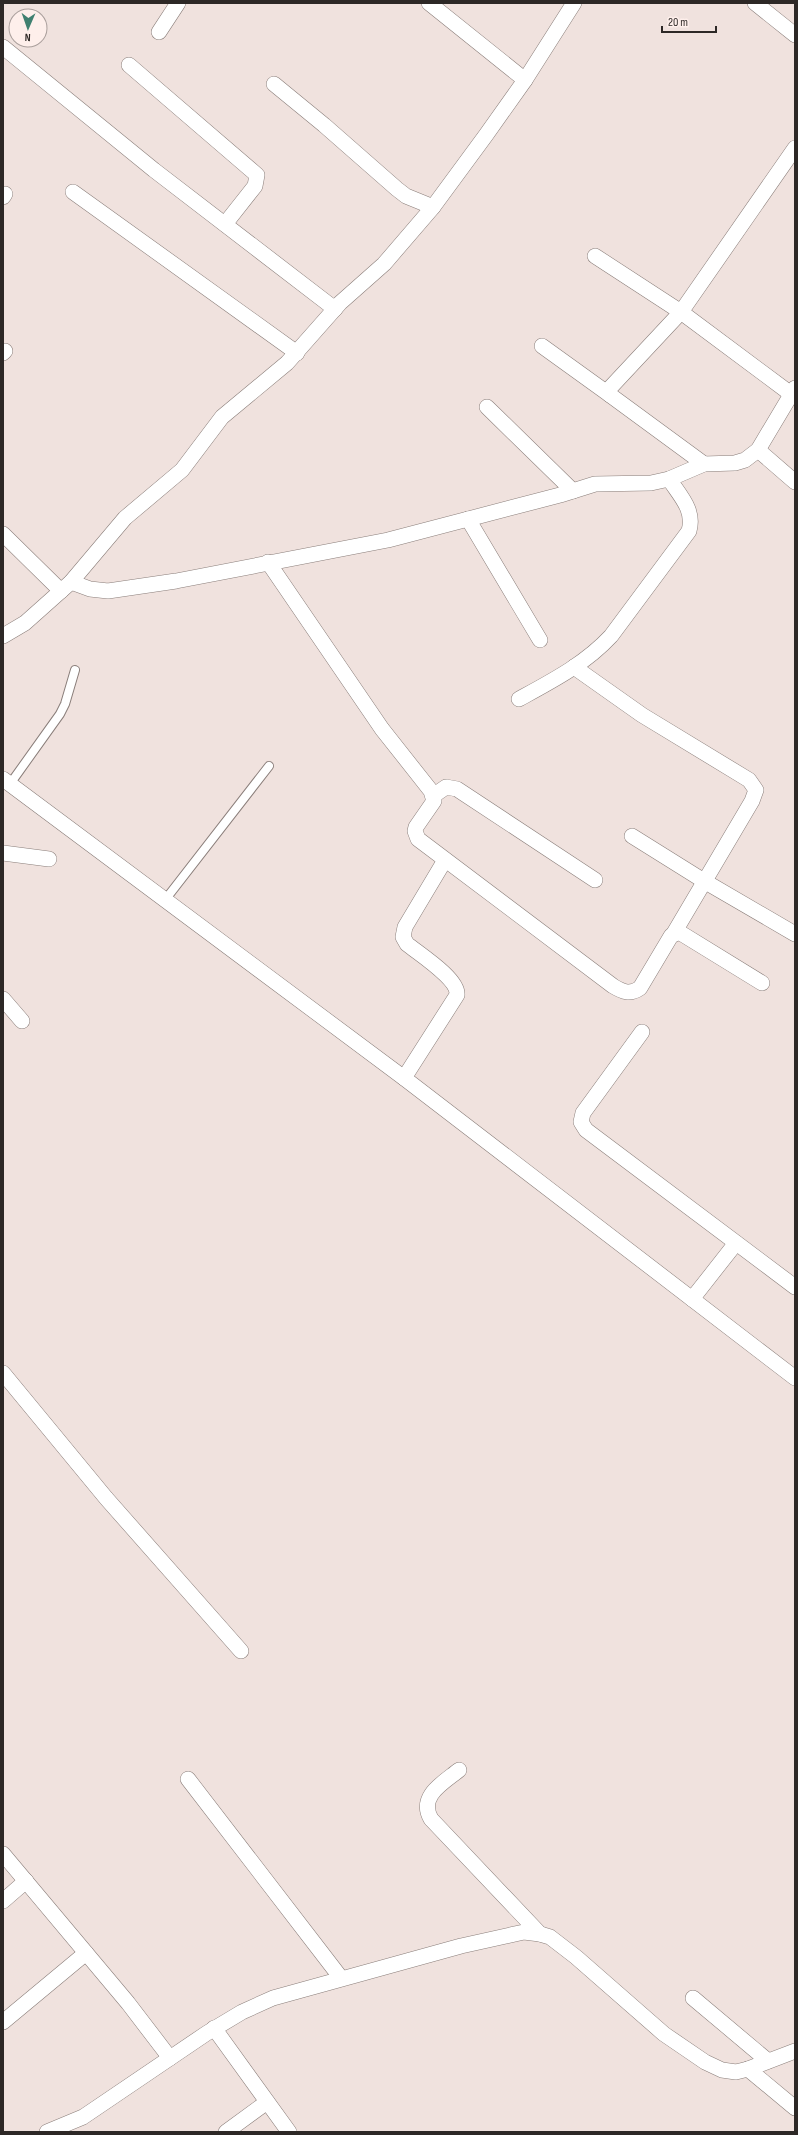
<svg xmlns="http://www.w3.org/2000/svg" width="798" height="2135" viewBox="0 0 798 2135" font-family="'Sofia Sans Condensed',sans-serif">
  <style>
    .lines { fill: none; stroke-linecap: round; stroke-linejoin: round }
    .lane-casing { stroke: #8a7e7a; stroke-width: 10 }
    .street-casing { stroke: #8a7e7a; stroke-width: 16 }
    .lane { stroke: #fff; stroke-width: 8 }
    .street { stroke: #fff; stroke-width: 15 }
  </style>
  <rect width="100%" height="100%" fill="#f0e2de"/>
  <g class="lines">
    <!-- lane casing -->
    <g class="lane-casing">
      <g id="lane">
        <path d="M10 784 60 714 65 704 75 670"/>
        <path d="M165 900 269 766"/>
      </g>
    </g>
    <!-- street casing -->
    <g class="street-casing">
      <g id="street">
        <path d="M429 3 525 80"/>
        <path d="M755 3 795 35"/>
        <path d="M159 32 178 3"/>
        <path d="M3 47 154 170 335 309"/>
        <path d="M129 65 257 175 255 186 225 224"/>
        <path d="M274 84 324 125 397 189 406 196 433 207"/>
        <path d="M73 192 297 353"/>
        <path d="M3 197 5 194"/>
        <path d="M595 256 681 312 791 394"/>
        <path d="M542 346 610 395"/>
        <path d="M3 353 5 351"/>
        <path d="M487 407 573 491"/>
        <path d="M758 450 795 482"/>
        <path d="M704 464 610 395V388L681 312 795 148"/>
        <path d="M468 519 540 640"/>
        <path d="M3 534 61 591"/>
        <path d="M268 562 382 729 431 791 434 801 416 827 415 831 418 839 613 986C623 992 630 995 640 988L671 936 679 932 762 983"/>
        <path d="M71 582 90 589 108 591 176 581 388 540 560 495 595 484 651 483 669 479 704 464 735 463 745 460 758 450 795 388"/>
        <path d="M3 636 25 623 71 582 125 518 182 470 222 417 287 363 340 303 384 264 433 207 486 135 525 80 574 3"/>
        <path d="M574 667 642 715 749 780 756 790 752 801 674 933"/>
        <path d="M519 699C552 681 585 664 611 636L689 531C695 510 680 496 669 479"/>
        <path d="M3 779 404 1078 795 1378"/>
        <path d="M433 796 446 787 457 789 595 880"/>
        <path d="M632 836 704 881 795 934"/>
        <path d="M3 853 49 859"/>
        <path d="M3 999 22 1021"/>
        <path d="M642 1032 583 1113 581 1122 586 1130 795 1287"/>
        <path d="M404 1078 457 995C459 979 419 954 407 944L403 937 405 927 445 860"/>
        <path d="M692 1299 736 1243"/>
        <path d="M3 1373 106 1498 241 1651"/>
        <path d="M459 1770C443 1783 418 1796 431 1819L540 1934"/>
        <path d="M188 1779 341 1978"/>
        <path d="M3 1854 128 2003 170 2058"/>
        <path d="M3 1901 26 1881"/>
        <path d="M693 1998 768 2061"/>
        <path d="M3 2022 86 1953"/>
        <path d="M214 2028 289 2132"/>
        <path d="M748 2069 795 2108"/>
        <path d="M47 2132 83 2117 207 2033 242 2012 273 1998 461 1946 524 1932 540 1934 550 1937 576 1957 664 2034 705 2062 722 2070 736 2072 748 2069 795 2051"/>
        <path d="M226 2132 267 2102"/>
      </g>
    </g>
    <!-- lane -->
    <use href="#lane" class="lane"/>
    <!-- street -->
    <use href="#street" class="street"/>
  </g>
  <!-- border -->
  <rect width="798" height="2135" fill="none" stroke="#2d2826" stroke-width="8"/>
  <!-- north arrow -->
  <g transform="translate(28 28) rotate(182)"><circle r="19" fill="#feefeb" stroke="#aa9f9c"/>
  <path d="M0-3L7 15L0 10L-7 15Z" fill="#408070"/>
  <text y="-6" font-size="11" font-weight="bold" text-anchor="middle" fill="#2d2826">N</text>
  </g>
  <!-- scale -->
  <path d="M662 26v6h54v-6" fill="none" stroke="#2d2826" stroke-width="2"/>
  <text x="668" y="26" font-size="12" fill="#2d2826" stroke="#feefeb" stroke-width="3" paint-order="stroke">20 m</text>
</svg>
